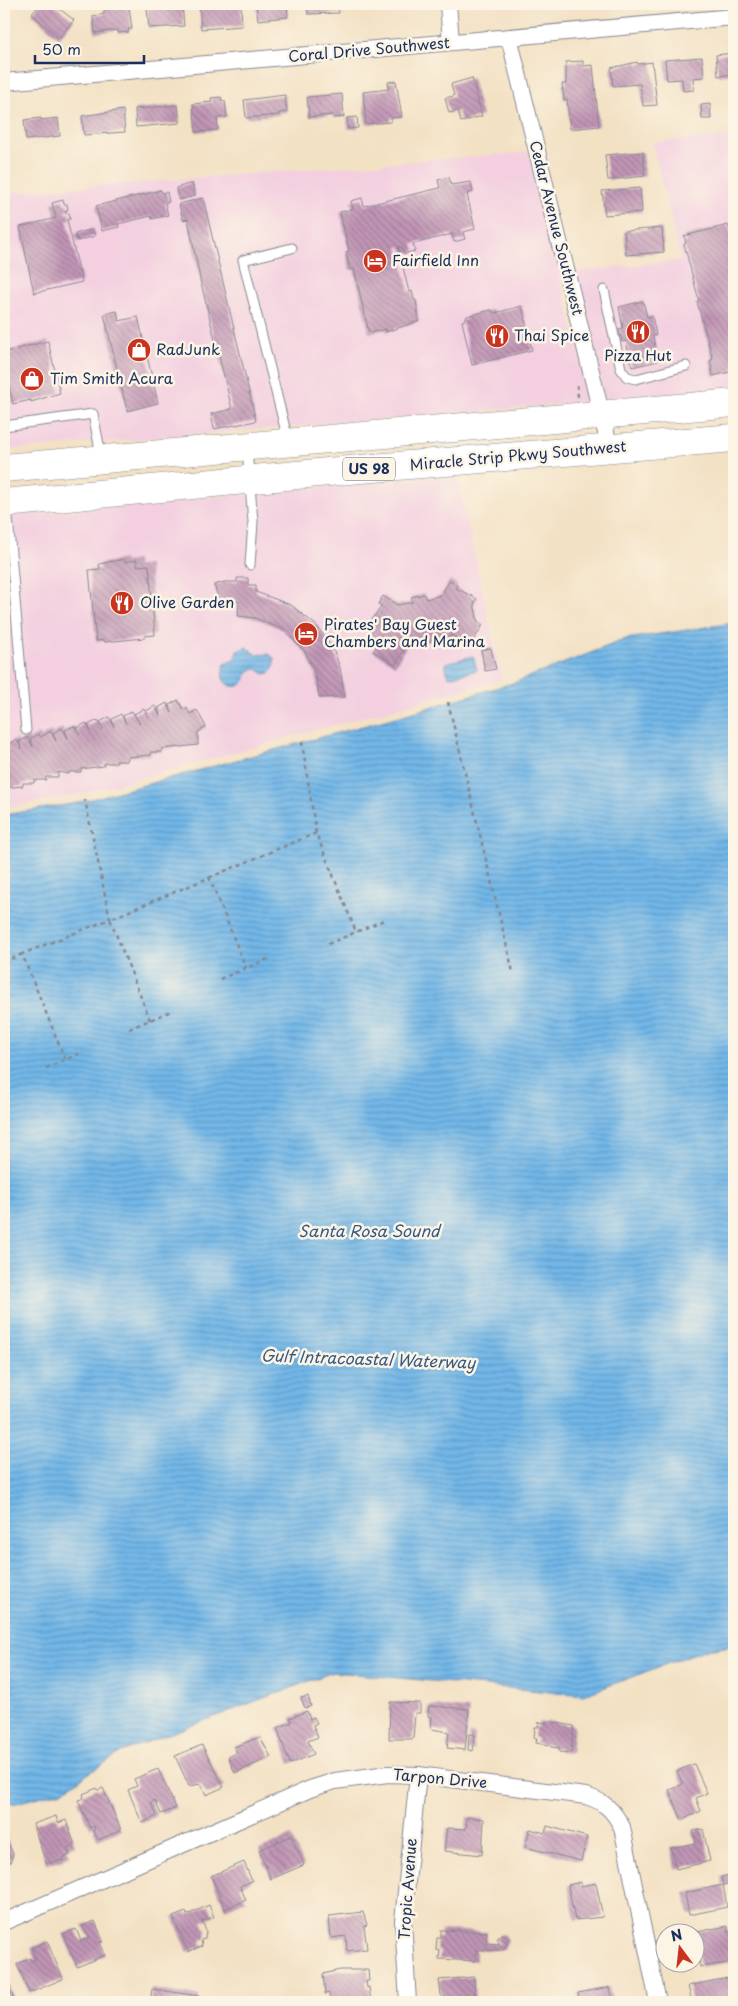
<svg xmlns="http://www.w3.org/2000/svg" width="738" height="2006" viewBox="0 0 738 2006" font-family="'Playpen Sans',sans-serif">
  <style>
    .built { fill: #f3cfe0 }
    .water { fill: url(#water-rules); stroke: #4673a3 }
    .building { fill: url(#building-back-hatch) }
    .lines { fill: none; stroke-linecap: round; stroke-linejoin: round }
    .service-casing { stroke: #878891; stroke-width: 11 }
    .minor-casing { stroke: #878891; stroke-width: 18 }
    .trunk-casing { stroke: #878891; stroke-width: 29 }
    .path { stroke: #878891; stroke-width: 2.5; stroke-dasharray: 4 4; stroke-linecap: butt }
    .service { stroke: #fff; stroke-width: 9 }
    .minor { stroke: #fff; stroke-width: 16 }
    .trunk { stroke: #fff; stroke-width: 28 }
    .labels { text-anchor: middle; stroke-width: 5; stroke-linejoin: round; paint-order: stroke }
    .shield { fill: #fcf5e5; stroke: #5e6a86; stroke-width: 1 }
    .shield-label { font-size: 14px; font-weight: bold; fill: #1b2f5e }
    .street-label { font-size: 15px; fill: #1b2f5e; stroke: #fcf5e5 }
    .poi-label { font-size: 15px; fill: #1b2f5e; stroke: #fcf5e5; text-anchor: start }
    .water-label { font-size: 16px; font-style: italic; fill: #355887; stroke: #fcf5e5 }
  </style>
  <defs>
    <pattern id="water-rules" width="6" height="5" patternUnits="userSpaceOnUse" patternTransform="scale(1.25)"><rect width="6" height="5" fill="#72b7e8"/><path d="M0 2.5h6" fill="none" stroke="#5d95bf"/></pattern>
    <pattern id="building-back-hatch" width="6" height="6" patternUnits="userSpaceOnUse" patternTransform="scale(1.25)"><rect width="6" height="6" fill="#c195b5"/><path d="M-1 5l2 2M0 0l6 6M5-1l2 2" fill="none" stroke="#9c7a96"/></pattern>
  </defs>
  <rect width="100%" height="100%" fill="#fcf5e5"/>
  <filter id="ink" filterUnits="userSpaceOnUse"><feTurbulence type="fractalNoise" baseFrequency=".02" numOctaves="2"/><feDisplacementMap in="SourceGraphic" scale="10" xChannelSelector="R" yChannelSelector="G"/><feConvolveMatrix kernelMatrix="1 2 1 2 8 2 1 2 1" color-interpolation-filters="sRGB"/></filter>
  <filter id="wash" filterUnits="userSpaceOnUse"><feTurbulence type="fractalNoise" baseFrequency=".0096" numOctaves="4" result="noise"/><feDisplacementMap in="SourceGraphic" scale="20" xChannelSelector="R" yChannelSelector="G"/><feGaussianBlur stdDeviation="1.12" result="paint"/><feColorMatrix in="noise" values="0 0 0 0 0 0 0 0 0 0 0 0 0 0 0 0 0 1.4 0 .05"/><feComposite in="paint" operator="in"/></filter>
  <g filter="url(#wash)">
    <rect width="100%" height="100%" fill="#f3e1c4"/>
    <!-- built -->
    <g class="built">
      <path d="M734 136V389L605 400 574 272 681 260 652 142Z"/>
      <path d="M530 152 591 402 4 450V193Z"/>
      <path d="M457 475 502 679 130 781 76 795 4 808V516Z"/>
    </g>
    <!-- water -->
    <g class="water">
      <path d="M734 623V1648L730 1646 701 1651 584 1695 333 1672 121 1752 62 1791 12 1804 4 1802V815L77 803 400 716 516 682 626 639Z"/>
      <path d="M246 647 257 655 269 654 274 658V667L270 673 264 674 255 668 248 672 245 681 239 686C224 689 219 676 225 664L235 659 237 651Z"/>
      <path d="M473 656 477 670 449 677 448 673H446V663Z"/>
    </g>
    <g id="blocks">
      <!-- building -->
      <g class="building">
        <path d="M40 4H53L74 20 59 38 32 14Z"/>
        <path d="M199 4H241L242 26 201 29Z"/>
        <path d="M256 4H287L288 17 258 20Z"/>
        <path d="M307 4H338L339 13 308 14Z"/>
        <path d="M367 4H408V6L368 11Z"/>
        <path d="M182 5 184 26 149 28 147 9Z"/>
        <path d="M129 7 132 29H128L129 32 118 33V30L95 33 93 16 104 14V10Z"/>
        <path d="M734 53V74L718 76 716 55Z"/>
        <path d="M702 57 704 77 693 78 694 90 683 91 682 79 667 80 665 60Z"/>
        <path d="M583 61V66L593 65 599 126 570 129 567 99 564 100 562 84H566V62Z"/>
        <path d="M637 62 638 64 652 62 657 105 643 106 640 84 613 86 611 68Z"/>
        <path d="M472 78 482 116 461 122 458 111 449 113 445 98 454 96 451 84Z"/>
        <path d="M396 81 402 117 391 118V122L366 124 363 92 389 89 388 82Z"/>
        <path d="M342 94 344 117 334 118 333 115 309 117 307 97Z"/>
        <path d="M285 95 287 112 279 113V115L246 118 244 100Z"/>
        <path d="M221 97 222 101H225L227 117 217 118 218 130 196 132 193 104 212 102 211 98Z"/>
        <path d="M710 104 711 119H702L701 105Z"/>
        <path d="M178 105 180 123 136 127 135 109Z"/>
        <path d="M123 110 125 132 84 135 82 116Z"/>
        <path d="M357 117 358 128 348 129 347 118Z"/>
        <path d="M41 118V120L58 118 60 136 26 140 24 120Z"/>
        <path d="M643 152 645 176 608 180 605 155Z"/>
        <path d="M449 177 451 185 471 182 473 192 467 194 475 229 463 232 465 239 454 242 452 234 413 244 415 251 404 254 402 247H398L409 292 412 291 414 300H416L419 321 386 332V329L369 333 354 269 350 270 346 252 349 251 340 212 353 209 351 201 362 198 364 206 440 188 438 180Z"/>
        <path d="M192 183 195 196 179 200 176 188Z"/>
        <path d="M640 188 642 212 605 215 602 191Z"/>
        <path d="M161 190 162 193 167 192 169 202 165 203 168 215 152 219 151 216 118 224 119 227 102 231 96 206Z"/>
        <path d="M203 198 256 421 214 429 211 414 232 409 200 279 188 219 183 220 179 204Z"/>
        <path d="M63 200 64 204H67L68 210 65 211 66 214 69 213 70 219 67 220 82 282 34 293 20 227 56 218 52 203Z"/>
        <path d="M728 225 734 241V371L713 376 710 360H713L697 302 699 301 684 244 686 243 684 236Z"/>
        <path d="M662 228 664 252 626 255 624 231Z"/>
        <path d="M93 229 95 236 77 241 75 234Z"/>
        <path d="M643 301 647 317 652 316 656 335 653 336 658 361 632 367 626 341 622 342 619 329 623 328 619 307Z"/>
        <path d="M522 306 532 350 472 365 462 321 465 320 467 316 491 310 495 313Z"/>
        <path d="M117 311 119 321 138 317 158 403 127 411 104 314Z"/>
        <path d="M48 341 60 393 31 402V400L13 404 4 364V352Z"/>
        <path d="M124 559 125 562 137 560V566L149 565 155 635 144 636V638L104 642V640L96 641 89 570 100 569 99 564Z"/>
        <path d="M237 578H248V585H256V592L291 605 317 626 334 651 340 668 345 697 319 698 316 676 306 653 284 630 255 618 238 616 239 601 220 603 214 585 225 582H237Z"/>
        <path d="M450 580 457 585 456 588 477 599 474 604 478 622 483 625 470 646 453 636 406 647 395 665 373 651 376 648 371 627 367 625 382 606 378 604 383 596 397 605 413 602 411 597 424 594 426 599 441 595Z"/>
        <path d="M491 648 496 669 485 671 481 650Z"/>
        <path d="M178 700 184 710 187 708 190 714 197 710 206 727 198 732V745L162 749V752H151V755L128 757 127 761H116V763H104V766L81 769V772H69V774L58 772V777H46V780H34V783H23V786L4 788V742L9 752 7 745 16 739 22 749 19 742 28 737 33 747 30 739 39 734 41 737 51 731 56 741 53 733 62 728 68 738 65 730 74 726 80 735 77 728 86 723 91 732 88 725 98 720 103 730 100 722 109 717 114 727 112 719 121 714 126 724 123 716 132 711 140 724 134 714 144 709 149 718 146 711 155 706 160 716 158 708 167 703 172 713 169 705Z"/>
        <path d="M308 1696 311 1706 305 1708 301 1698Z"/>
        <path d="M390 1702 420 1703V1713H415L413 1739H389Z"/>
        <path d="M429 1706 469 1709 465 1750 447 1748 449 1732 431 1729 432 1717 428 1716Z"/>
        <path d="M307 1711 310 1719 314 1717 317 1723 313 1725 318 1737 308 1741 314 1754 290 1764 277 1728 292 1722 290 1718Z"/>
        <path d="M547 1721 574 1726 571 1753 559 1752 560 1748 551 1747V1745L536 1743 537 1738H534L535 1727H538L539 1722 547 1723Z"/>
        <path d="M469 1734 475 1735 473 1751 468 1750Z"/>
        <path d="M260 1737 271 1757 235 1773 228 1757 237 1753 234 1747Z"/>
        <path d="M202 1745 224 1787 206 1795 201 1784 189 1786 175 1756Z"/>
        <path d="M694 1764 707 1793 696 1798 701 1811 682 1820 669 1790 683 1784 677 1771Z"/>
        <path d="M158 1769 176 1808 161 1814 155 1800 151 1802 157 1816 142 1823 128 1790 137 1786 134 1779Z"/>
        <path d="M97 1788 98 1790 103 1788 121 1830 98 1840 93 1830 95 1829 94 1826 90 1828 78 1800 84 1798 83 1794Z"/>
        <path d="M56 1816 58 1823 66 1820 75 1845 67 1848 70 1855 63 1858 64 1860 46 1863 33 1824Z"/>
        <path d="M467 1817 484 1819 482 1855 444 1851 447 1828 466 1829Z"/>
        <path d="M547 1826 587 1837 581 1861 525 1847 530 1829 545 1833Z"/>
        <path d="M703 1829 710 1861 676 1869 671 1848 696 1843 693 1831Z"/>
        <path d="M291 1836 304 1865 271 1879 259 1850Z"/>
        <path d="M4 1838 7 1840 13 1854 10 1863 4 1866Z"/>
        <path d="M244 1862 252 1881 240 1886 246 1900 225 1909 211 1876Z"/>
        <path d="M733 1874 734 1883 723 1885 721 1877Z"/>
        <path d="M581 1882V1886L596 1883 603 1917 575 1920 568 1885Z"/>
        <path d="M723 1885 727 1907 689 1915 685 1893Z"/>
        <path d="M209 1905 214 1917 202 1921 206 1931 205 1939 201 1940 202 1946 188 1952 173 1917 186 1912 187 1915Z"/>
        <path d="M363 1912 367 1925 364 1926 367 1949 347 1951 346 1936 331 1938 329 1916Z"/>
        <path d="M95 1921 103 1941 100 1942 105 1955 77 1967 63 1934 76 1929 81 1941 90 1937 82 1926Z"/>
        <path d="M727 1926 728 1932 734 1931 733 1962 700 1967 696 1934 692 1933Z"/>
        <path d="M441 1930 487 1932 486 1943 500 1944 497 1939 501 1934 505 1935 508 1940 504 1950H476V1961L439 1959 440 1950H436L437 1938H441Z"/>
        <path d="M47 1941 63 1979 29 1993 17 1964 30 1958 31 1961 36 1959 31 1948Z"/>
        <path d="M340 1970H368L369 1981H366L367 1988 369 1987 371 2002H330L329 1993 325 1994 323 1974Z"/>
        <path d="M4 1975 14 1999 6 2002H4Z"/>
        <path d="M474 1977 475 2002H442L439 1980Z"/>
        <path d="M732 1977 734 1998 714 2002H692L688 1986Z"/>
        <path d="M609 1987 612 2001 580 2002 578 1993Z"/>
        <path d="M152 1989 199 1996 198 2002H150Z"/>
      </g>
    </g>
  </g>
  <g filter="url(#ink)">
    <use href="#blocks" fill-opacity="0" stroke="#878891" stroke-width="1"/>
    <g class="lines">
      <!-- service casing -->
      <g class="service-casing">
        <g id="service">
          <path d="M604 290 621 369 627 377 636 379 686 366"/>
          <path d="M4 426 93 414 101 455"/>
          <path d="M288 440 243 260 292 248"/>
          <path d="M247 449 253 522 250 565"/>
          <path d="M7 506 26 730"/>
        </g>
      </g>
      <!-- minor casing -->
      <g class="minor-casing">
        <g id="minor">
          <path d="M448 4 451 42"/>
          <path d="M509 37 610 449"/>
          <path d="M4 82 734 17"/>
          <path d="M4 1922 310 1789 335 1781 388 1774 418 1775 586 1796C605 1802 613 1810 622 1827L658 2002"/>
          <path d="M408 2002 403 1921 418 1775"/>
        </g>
      </g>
      <!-- trunk casing -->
      <g class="trunk-casing">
        <g id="trunk">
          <path d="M4 468 734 403"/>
          <path d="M4 503 349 470 734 438"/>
        </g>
      </g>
      <!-- path -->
      <g class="path">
        <path d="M577 385 578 397"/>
        <path d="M448 702 513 972"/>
        <path d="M302 742 316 833 356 932"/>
        <path d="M209 877 246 968"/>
        <path d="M328 944 384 920"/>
        <path d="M4 962 22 954"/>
        <path d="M220 979 268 959"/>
        <path d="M150 1020 110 919 316 833"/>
        <path d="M129 1029 171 1011"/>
        <path d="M65 1059 22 954 110 919 85 800"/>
        <path d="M46 1068 83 1052"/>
      </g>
      <!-- service -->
      <use href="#service" class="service"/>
      <!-- minor -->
      <use href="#minor" class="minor"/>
      <!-- trunk -->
      <use href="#trunk" class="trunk"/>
    </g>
  </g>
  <!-- icons -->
  <defs>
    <g id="hotel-disc" transform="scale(1.25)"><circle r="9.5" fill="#c8321e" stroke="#fcf5e5"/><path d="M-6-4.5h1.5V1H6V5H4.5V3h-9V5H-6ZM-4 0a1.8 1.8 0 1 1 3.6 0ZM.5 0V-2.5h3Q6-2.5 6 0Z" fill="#fff"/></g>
    <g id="restaurant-disc" transform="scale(1.25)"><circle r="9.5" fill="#c8321e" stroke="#fcf5e5"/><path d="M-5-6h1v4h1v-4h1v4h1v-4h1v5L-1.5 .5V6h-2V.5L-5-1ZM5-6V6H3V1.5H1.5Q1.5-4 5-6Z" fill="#fff"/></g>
    <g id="shop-disc" transform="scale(1.25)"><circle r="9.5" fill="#c8321e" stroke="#fcf5e5"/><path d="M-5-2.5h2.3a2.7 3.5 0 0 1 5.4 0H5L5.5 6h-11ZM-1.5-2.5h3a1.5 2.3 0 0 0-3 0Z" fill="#fff"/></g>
  </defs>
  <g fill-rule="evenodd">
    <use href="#hotel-disc" x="375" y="261"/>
    <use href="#restaurant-disc" x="638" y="332"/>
    <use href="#restaurant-disc" x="497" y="336"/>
    <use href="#shop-disc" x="139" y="350"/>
    <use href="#shop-disc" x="32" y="379"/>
    <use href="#restaurant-disc" x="122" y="603"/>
    <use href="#hotel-disc" x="306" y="634"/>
  </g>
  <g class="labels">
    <!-- shield labels -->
    <rect class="shield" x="343" y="457.5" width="52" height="23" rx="4"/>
    <g class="shield-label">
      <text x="369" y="474">US 98</text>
    </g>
    <!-- street labels -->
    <g class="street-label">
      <text transform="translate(369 50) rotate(-5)" y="5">Coral Drive Southwest</text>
      <text transform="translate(556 228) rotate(76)" y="5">Cedar Avenue Southwest</text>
      <text transform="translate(518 456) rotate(-5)" y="5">Miracle Strip Pkwy Southwest</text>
      <text transform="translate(440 1779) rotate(5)" y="5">Tarpon Drive</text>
      <text transform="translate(408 1889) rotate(-86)" y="5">Tropic Avenue</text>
    </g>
    <!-- poi labels -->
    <g class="poi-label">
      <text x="392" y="266">Fairfield Inn</text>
      <text x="514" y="341">Thai Spice</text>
      <text x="156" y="355">RadJunk</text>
      <text x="638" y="361" text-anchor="middle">Pizza Hut</text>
      <text x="50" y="384">Tim Smith Acura</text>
      <text x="140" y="608">Olive Garden</text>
      <text x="324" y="630">Pirates' Bay Guest<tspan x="324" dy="17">Chambers and Marina</tspan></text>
    </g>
    <!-- water labels -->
    <g class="water-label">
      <text x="369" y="1237">Santa Rosa Sound</text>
      <text transform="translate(368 1359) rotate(2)" y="6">Gulf Intracoastal Waterway</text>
    </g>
  </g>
  <!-- margin -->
  <rect width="738" height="2006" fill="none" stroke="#fcf5e5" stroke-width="20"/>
  <!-- north arrow -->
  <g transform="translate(680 1948) rotate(345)"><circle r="24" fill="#fcf5e5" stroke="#a2a6af"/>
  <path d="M0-4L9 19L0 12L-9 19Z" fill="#c8321e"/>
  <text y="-8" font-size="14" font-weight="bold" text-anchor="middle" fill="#1b2f5e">N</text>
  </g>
  <!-- scale -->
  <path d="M35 55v8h109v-8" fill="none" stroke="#1b2f5e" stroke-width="2.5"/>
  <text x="42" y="55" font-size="15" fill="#1b2f5e" stroke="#fcf5e5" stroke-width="4" paint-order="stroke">50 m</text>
</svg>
